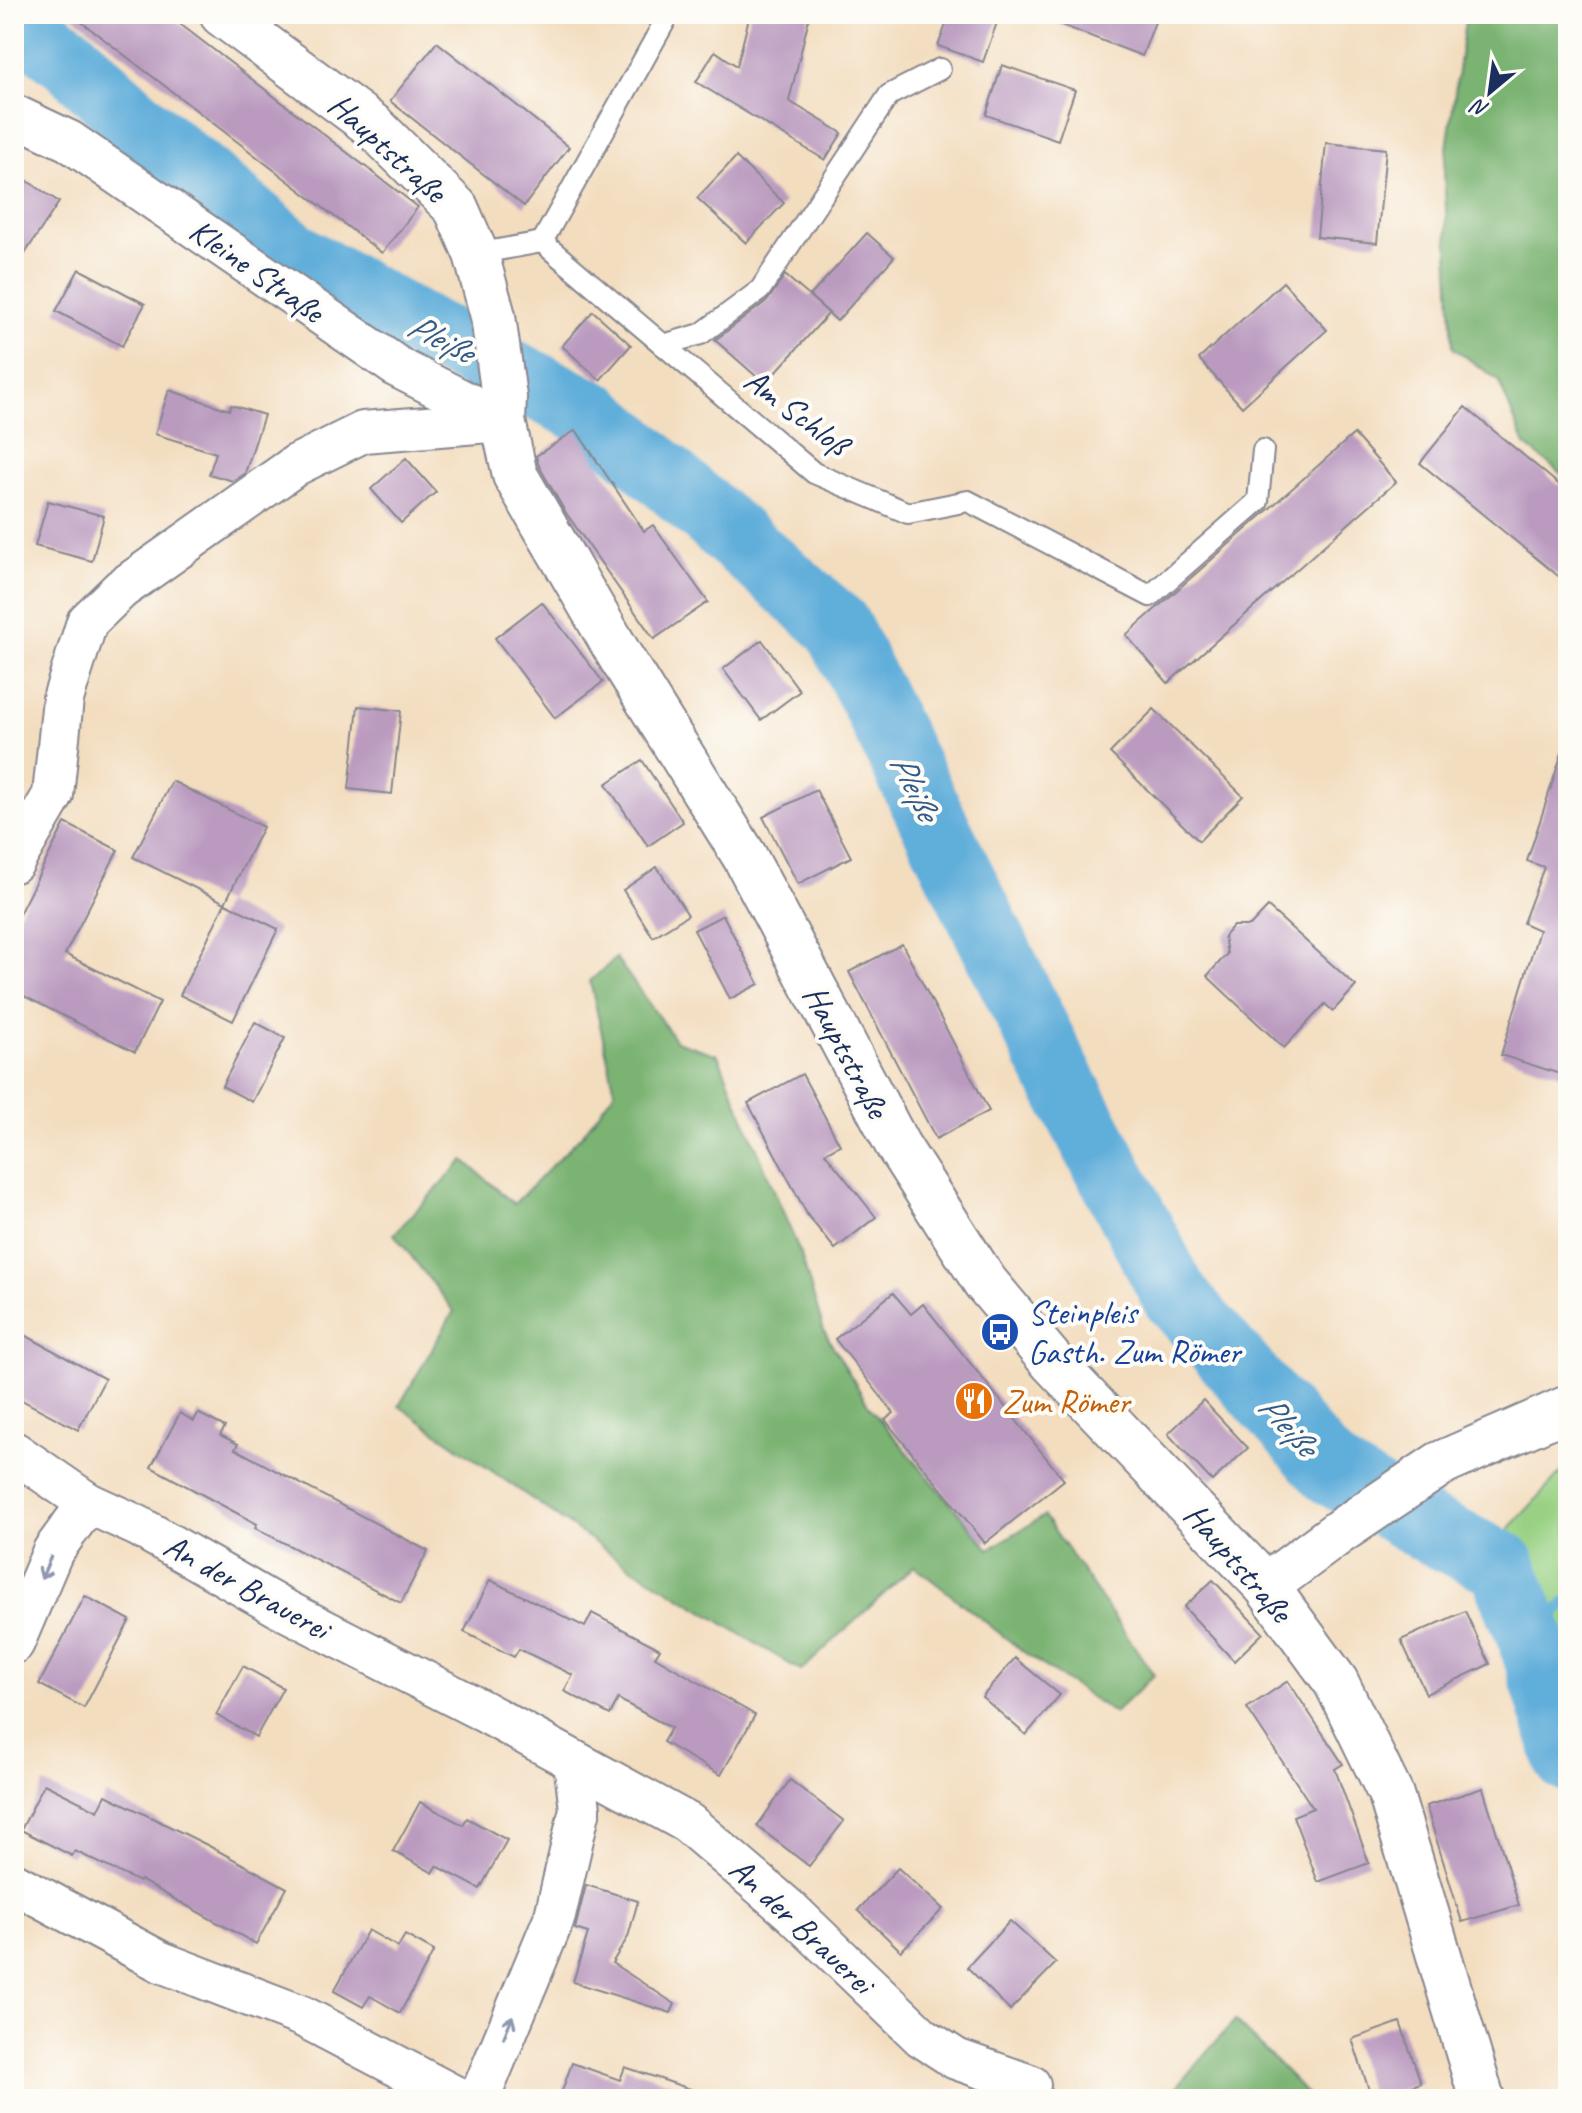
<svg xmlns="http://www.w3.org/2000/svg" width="1582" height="2113" viewBox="0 0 1582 2113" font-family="Caveat,sans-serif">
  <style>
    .green { fill: #99d184; stroke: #5a8071; stroke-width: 2 }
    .forest { fill: #7ab372; stroke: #4a7168; stroke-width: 2 }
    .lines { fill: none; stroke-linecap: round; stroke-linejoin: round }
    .stream { stroke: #60aeda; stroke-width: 11 }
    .river { stroke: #60aeda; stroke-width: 68 }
    .building { fill: #ba9abf }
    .lane-casing { stroke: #87868e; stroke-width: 24 }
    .street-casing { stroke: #87868e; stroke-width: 44 }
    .secondary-casing { stroke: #87868e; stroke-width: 48 }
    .lane { stroke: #fff; stroke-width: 20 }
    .street { stroke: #fff; stroke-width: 40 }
    .secondary { stroke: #fff; stroke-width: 44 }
    .oneway { stroke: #8d97ae }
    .labels { text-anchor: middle; stroke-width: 8; stroke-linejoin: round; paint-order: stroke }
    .street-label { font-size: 34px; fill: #1b2f5e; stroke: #fdfcf7 }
    .transit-label { font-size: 34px; fill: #164399; stroke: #fdfcf7; text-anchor: start }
    .food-label { font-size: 34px; fill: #c56008; stroke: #fdfcf7; text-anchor: start }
    .water-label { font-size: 36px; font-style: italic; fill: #335b89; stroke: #fdfcf7 }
  </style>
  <rect width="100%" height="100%" fill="#fdfcf7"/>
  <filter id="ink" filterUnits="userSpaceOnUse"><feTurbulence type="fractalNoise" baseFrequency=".0125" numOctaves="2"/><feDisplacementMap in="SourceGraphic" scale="16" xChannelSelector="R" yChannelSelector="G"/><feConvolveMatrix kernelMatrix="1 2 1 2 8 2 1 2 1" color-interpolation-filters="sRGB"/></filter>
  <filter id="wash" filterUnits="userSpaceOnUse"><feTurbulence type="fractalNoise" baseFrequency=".006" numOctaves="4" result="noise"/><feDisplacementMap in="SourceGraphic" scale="32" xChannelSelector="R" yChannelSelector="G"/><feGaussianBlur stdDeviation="1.8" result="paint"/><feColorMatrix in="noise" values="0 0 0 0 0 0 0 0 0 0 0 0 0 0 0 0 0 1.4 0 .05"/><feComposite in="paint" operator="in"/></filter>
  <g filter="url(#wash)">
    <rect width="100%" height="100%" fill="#f3ddbf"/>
    <!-- green -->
    <path class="green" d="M1568 1465V1766L1508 1530Z"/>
    <!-- forest -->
    <g class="forest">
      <path d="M1466 14H1568V479L1525 445 1498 380 1453 348 1444 170Z"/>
      <path d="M616 958 676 1041 718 1055 801 1255 824 1331 870 1408 989 1549 1044 1516 1154 1675 1114 1713 1025 1653 914 1566 801 1671 618 1559 399 1406 454 1311 394 1234 464 1160 514 1204 582 1135 615 1091 590 981Z"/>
      <path d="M1235 2020 1312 2099H1166Z"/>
    </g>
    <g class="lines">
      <!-- stream -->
      <path class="stream" d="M1532 1640 1568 1599"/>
      <!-- river -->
      <path class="river" d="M14 18 68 58 144 129 299 259 414 324 596 416 837 626 1049 1056 1175 1296 1330 1471 1426 1528 1502 1565 1532 1640 1568 1759"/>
    </g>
    <g id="blocks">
      <!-- building -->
      <g class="building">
        <path d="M71 14H167L418 207 382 253Z"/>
        <path d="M750 14H810L789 101 842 133 825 160 696 82 715 51 737 66Z"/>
        <path d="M950 14H1000L983 62 938 46Z"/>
        <path d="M1039 14H1158L1142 56 1038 16Z"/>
        <path d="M437 42 569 147 524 206 390 101Z"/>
        <path d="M1002 65 1075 90 1058 140 986 115Z"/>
        <path d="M1326 143 1386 149 1377 243 1317 237Z"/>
        <path d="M736 157 784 203 746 243 697 198Z"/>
        <path d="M14 172 59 202 14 270Z"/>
        <path d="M867 233 894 257 837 321 810 296Z"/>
        <path d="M79 269 145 304 122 346 56 311Z"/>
        <path d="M785 275 829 313 765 384 715 340 768 300Z"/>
        <path d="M1283 282 1327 330 1242 407 1199 359Z"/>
        <path d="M593 311 631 345 600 380 562 346Z"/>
        <path d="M169 390 229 410 231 405 264 415 245 473 233 481 209 474 216 453 155 434Z"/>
        <path d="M1465 407 1568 492V584L1420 463Z"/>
        <path d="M576 430 644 531 653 525 708 602 654 639 564 510 539 466 536 456Z"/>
        <path d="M1354 434 1396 482 1168 683 1126 635Z"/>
        <path d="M406 458 436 492 401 523 371 489Z"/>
        <path d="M48 501 104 516 92 561 35 546Z"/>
        <path d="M542 602 603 682 555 718 495 638Z"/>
        <path d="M762 640 800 691 761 720 723 669Z"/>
        <path d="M358 706 401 711 392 794 349 789Z"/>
        <path d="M1154 709 1243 796 1199 841 1110 753Z"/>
        <path d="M1562 753 1568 754V1058L1563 1075 1501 1055 1539 930 1523 923 1544 867 1527 861Z"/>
        <path d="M642 760 683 822 648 846 606 784Z"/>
        <path d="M172 781 263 827 225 903 133 857Z"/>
        <path d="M816 790 851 857 798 884 763 817Z"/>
        <path d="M65 823 118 850 65 954 160 1002 135 1052 14 991V924Z"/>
        <path d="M657 867 688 915 653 937 623 890Z"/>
        <path d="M225 903 278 929 233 1021 180 995Z"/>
        <path d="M1268 907 1356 986 1333 1011 1325 1004 1284 1048 1207 976 1227 954 1224 936 1233 926H1250Z"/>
        <path d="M723 915 759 984 730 999 694 930Z"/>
        <path d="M902 944 989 1111 936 1139 849 972Z"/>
        <path d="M255 1022 285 1038 252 1102 222 1086Z"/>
        <path d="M802 1074 840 1145 825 1153 876 1217 835 1249 808 1216 748 1103Z"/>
        <path d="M893 1293 911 1314 923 1304 1064 1480 985 1543 885 1420 894 1413 835 1339Z"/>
        <path d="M14 1329 105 1379 78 1430 14 1396Z"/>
        <path d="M1203 1400 1248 1448 1212 1481 1168 1434Z"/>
        <path d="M180 1413 194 1421 198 1413 225 1427 220 1435 238 1444 235 1449 428 1551 401 1603 255 1528 257 1524 151 1467Z"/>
        <path d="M490 1580 585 1627 592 1613 660 1649 655 1657 755 1715 721 1775 663 1742 671 1728 618 1699 610 1715 564 1691 573 1675 519 1649 514 1657 464 1632Z"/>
        <path d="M1213 1580 1263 1633 1234 1661 1184 1607Z"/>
        <path d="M85 1596 130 1620 84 1708 39 1684Z"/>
        <path d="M1465 1611 1490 1664 1426 1694 1401 1640Z"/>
        <path d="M1015 1658 1060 1695 1026 1735 982 1697Z"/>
        <path d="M243 1666 283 1688 256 1737 216 1715Z"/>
        <path d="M1288 1681 1343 1764 1335 1769 1369 1863 1318 1882 1293 1816 1313 1808 1247 1708Z"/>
        <path d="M790 1780 844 1821 809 1866 757 1826Z"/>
        <path d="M44 1784 98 1811 106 1795 209 1846 287 1888 256 1944 140 1880 139 1882 75 1851 72 1856 21 1830Z"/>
        <path d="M1483 1788 1519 1905 1462 1922 1426 1806Z"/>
        <path d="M420 1802 463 1825 467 1818 507 1840 480 1889 437 1866 433 1873 393 1851Z"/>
        <path d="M898 1868 943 1909 901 1951 858 1910Z"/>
        <path d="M586 1885 638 1901 628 1937 612 1963 675 2004 671 2013 573 1982 588 1933 575 1929Z"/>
        <path d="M1010 1921 1056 1963 1010 2010 967 1967Z"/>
        <path d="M368 1930 398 1947 405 1935 434 1951 400 2013 370 1996 363 2007 334 1991Z"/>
        <path d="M1400 2022 1421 2083 1372 2099 1352 2039Z"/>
        <path d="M572 2063 620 2080 625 2067 705 2094 704 2099H559Z"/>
      </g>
    </g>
  </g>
  <g filter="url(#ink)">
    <use href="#blocks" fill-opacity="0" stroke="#87868e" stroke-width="2"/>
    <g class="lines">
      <!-- lane casing -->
      <g class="lane-casing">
        <g id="lane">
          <path d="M542 242 669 14"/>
          <path d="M476 254 542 242 814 473 908 513 968 501 1150 596 1258 501 1263 450"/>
          <path d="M663 345 701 334 760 290 889 95 940 69"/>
        </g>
      </g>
      <!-- street casing -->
      <g class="street-casing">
        <g id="street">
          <path d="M14 115 69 141 399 368 503 421"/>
          <path d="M14 862 53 795 63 699 87 622 121 589 296 465 363 432 503 421"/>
          <path d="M14 1452 88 1503 138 1526 279 1607 479 1709 688 1823 793 1913 922 2037 956 2059 1030 2085"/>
          <path d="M14 1643 53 1551 88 1503"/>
          <path d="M14 1883 161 1962 302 2016 460 2099"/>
          <path d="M479 2099 555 1916 580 1809 574 1762"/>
        </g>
      </g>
      <!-- secondary casing -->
      <g class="secondary-casing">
        <g id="secondary">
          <path d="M222 14 373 126 456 208 476 254 493 316 504 397 503 421 515 475 620 656 745 857 898 1146 985 1282 1053 1363 1266 1586 1336 1682 1391 1795 1482 2099"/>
          <path d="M1266 1586 1339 1532 1440 1464 1568 1408"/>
        </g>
      </g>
      <!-- lane -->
      <use href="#lane" class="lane"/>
      <!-- street -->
      <use href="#street" class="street"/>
      <!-- secondary -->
      <use href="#secondary" class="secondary"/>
    </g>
    <!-- one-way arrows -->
    <defs><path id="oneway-shaft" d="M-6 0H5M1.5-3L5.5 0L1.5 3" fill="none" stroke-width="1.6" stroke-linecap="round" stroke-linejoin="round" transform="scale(2)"/></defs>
    <g class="oneway">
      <use href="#oneway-shaft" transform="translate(46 1568) rotate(113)"/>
      <use href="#oneway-shaft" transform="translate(508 2027) rotate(-68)"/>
    </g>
  </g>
  <!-- icons -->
  <defs>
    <g id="bus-disc" transform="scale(2)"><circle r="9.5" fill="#1a4fb4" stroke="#fdfcf7"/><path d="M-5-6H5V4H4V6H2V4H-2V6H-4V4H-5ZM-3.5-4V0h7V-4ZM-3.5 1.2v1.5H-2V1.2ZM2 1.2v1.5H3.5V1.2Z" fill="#fff"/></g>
    <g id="restaurant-disc" transform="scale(2)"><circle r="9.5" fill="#e8710a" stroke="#fdfcf7"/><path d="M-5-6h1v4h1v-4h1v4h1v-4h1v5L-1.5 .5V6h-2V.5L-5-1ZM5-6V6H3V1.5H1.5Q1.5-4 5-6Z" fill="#fff"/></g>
  </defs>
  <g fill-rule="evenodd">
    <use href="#bus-disc" x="1000" y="1332"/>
    <use href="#restaurant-disc" x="974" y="1401"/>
  </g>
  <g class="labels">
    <!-- street labels -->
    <g class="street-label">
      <text transform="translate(388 147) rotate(42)" y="12">Hauptstraße</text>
      <text transform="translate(257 270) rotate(35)" y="12">Kleine Straße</text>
      <text transform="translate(797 411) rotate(37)" y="12">Am Schloß</text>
      <text transform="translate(847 1051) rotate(62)" y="12">Hauptstraße</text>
      <text transform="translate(1239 1562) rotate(49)" y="12">Hauptstraße</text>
      <text transform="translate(247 1586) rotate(29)" y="12">An der Brauerei</text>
      <text transform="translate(802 1925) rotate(43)" y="12">An der Brauerei</text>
    </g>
    <!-- transit labels -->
    <g class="transit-label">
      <text x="1028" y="1324">Steinpleis<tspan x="1028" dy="39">Gasth. Zum Römer</tspan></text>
    </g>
    <!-- food labels -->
    <g class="food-label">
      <text x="1002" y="1413">Zum Römer</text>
    </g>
    <!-- water labels -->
    <g class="water-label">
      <text transform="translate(441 337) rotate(27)" y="13">Pleiße</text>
      <text transform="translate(916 786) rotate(64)" y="13">Pleiße</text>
      <text transform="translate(1289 1424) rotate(48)" y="13">Pleiße</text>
    </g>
  </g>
  <!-- margin -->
  <rect width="1582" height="2113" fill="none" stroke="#fdfcf7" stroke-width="48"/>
  <!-- north arrow -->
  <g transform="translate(1490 92) rotate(209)" stroke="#fdfcf7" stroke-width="6" paint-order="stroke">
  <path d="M0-6L14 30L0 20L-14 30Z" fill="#1b2f5e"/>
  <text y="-12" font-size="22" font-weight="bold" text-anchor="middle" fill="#1b2f5e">N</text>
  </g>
</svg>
